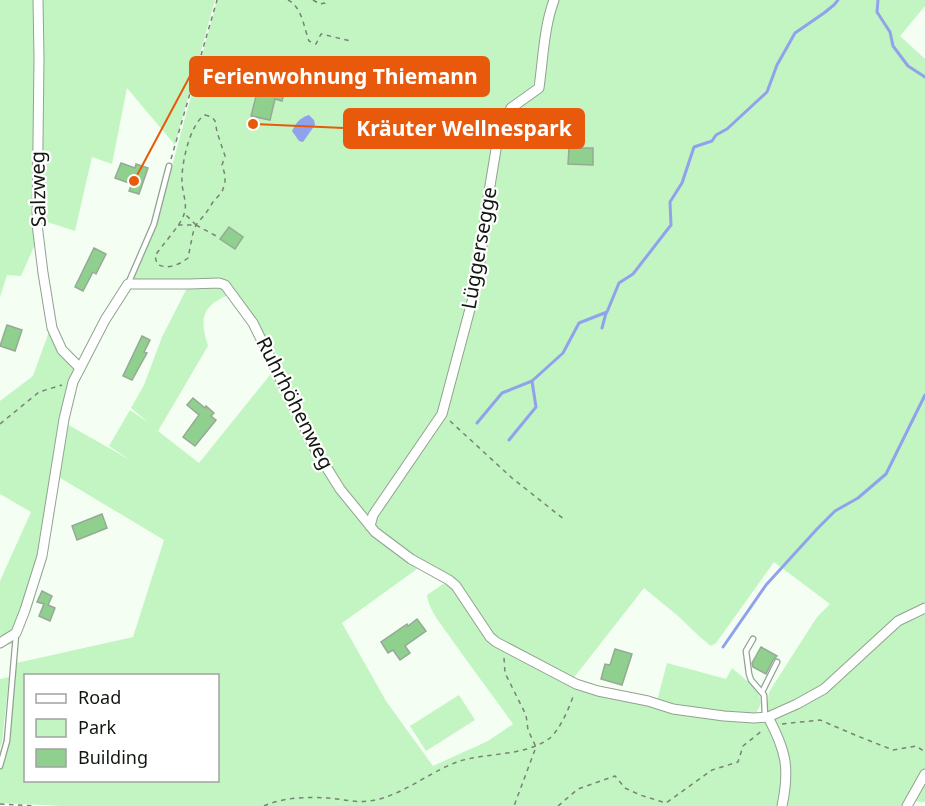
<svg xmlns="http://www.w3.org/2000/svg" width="925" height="806" viewBox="0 0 925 806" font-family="'Noto Sans',sans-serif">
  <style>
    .green { fill: #c2f5c1; fill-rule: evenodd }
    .water { fill: #91a2ed }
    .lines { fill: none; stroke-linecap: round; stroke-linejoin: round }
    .stream { stroke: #91a2ed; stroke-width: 3 }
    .building { fill: #8fd08f; stroke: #98a897; stroke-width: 1.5 }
    .service-casing { stroke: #92a292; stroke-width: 7 }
    .minor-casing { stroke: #92a292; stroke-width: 11 }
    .path { stroke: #798178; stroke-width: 1.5; stroke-dasharray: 4.5 4.5; stroke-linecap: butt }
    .service { stroke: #fff; stroke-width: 4.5 }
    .minor { stroke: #fff; stroke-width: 9 }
    .labels { text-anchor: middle; stroke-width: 4.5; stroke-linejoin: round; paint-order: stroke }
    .street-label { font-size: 20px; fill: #121811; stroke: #fff }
    .leader { fill: none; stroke: #e8590c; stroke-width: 2 }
    .callout-dot { fill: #e8590c; stroke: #fff; stroke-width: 2 }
    .callout { fill: #e8590c; stroke: #e8590c; stroke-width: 2 }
    .callout-label { font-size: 21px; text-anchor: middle; font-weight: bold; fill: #fff }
  </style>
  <rect width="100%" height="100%" fill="#f4fef3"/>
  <!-- green -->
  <g class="green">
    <path d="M0 0H35L37 240 21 276 7 275 0 297Z"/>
    <path d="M38 0H215L175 145 127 88 112 164 92 157 75 231 38 219Z"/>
    <path d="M217 0H553L541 64 532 88 508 107 496 154 513 108 537 92 557 0H925V6L900 36 925 59V607L896 619 823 689 766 716 769 692 817 617 830 604 774 562 716 643 711 646 700 637 678 616 644 588 572 680 492 637 456 583 426 567 374 529 343 489 316 448 253 318 220 281 131 280 156 225Z"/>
    <path d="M220 284 231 294C202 305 199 318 208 346L158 431 199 463 274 370 313 450 367 528 417 569 342 623 386 701 433 766 488 741 513 724C493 696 472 668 452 640 443 626 429 612 427 595L446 582 453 587 490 639 597 692 755 719 798 706 900 623 925 611V802L914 801 910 806H63L0 803V752L3 742 12 664 133 637 164 540 57 476 65 423 130 460 109 446 130 410 149 423 131 408 144 385 162 337 188 286ZM26 676H218V780H26Z"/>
    <path d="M50 329 78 369 40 556 13 644 0 645V581L31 512 0 494V401L33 376Z"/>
    <path d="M667 663 726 679 732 668C746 681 774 696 753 716L673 706 657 701Z"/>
    <path d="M9 677 2 742 0 748V679Z"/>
    <path d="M459 695 475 720 426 751 410 726Z"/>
  </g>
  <!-- water -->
  <path class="water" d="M309 115 314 120 315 125 303 142 299 141 292 131C296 123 299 118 309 115Z"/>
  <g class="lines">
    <!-- stream -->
    <g class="stream">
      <path d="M878 0 877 12 890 32 893 46 908 66 925 77"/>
      <path d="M602 328 606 313"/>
      <path d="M477 423 502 393 532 381 563 353 579 323 607 312 619 283 633 274 671 225 670 202 682 183 694 147 712 141 716 135 727 129 767 92 777 65 795 33 824 13 834 5 838 0"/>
      <path d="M509 440 536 407 532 381"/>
      <path d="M723 647 766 585 817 529 835 511 858 498 886 474 925 395"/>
    </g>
  </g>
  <!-- building -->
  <g class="building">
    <path d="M239 60 271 66 266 86 278 89 277 92 284 93 282 101 275 99 270 120 251 116 261 77 237 71Z"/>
    <path d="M569 148H593V165L568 164Z"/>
    <path d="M121 163 135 168 136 164 148 168 139 194 129 191 132 184 115 178Z"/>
    <path d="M229 227 243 237 235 249 220 239Z"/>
    <path d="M94 248 106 254 96 274 93 272 83 291 75 287Z"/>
    <path d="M7 325 22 330 15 351 0 346Z"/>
    <path d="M142 336 150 340 144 352 147 353 132 380 123 376Z"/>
    <path d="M193 398 205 408 206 406 214 413 211 416 216 420 195 446 183 437 199 415 187 405Z"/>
    <path d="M102 514 107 528 77 540 72 526Z"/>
    <path d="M42 591 52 596 48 605 55 608 50 621 39 616 44 604 37 602Z"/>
    <path d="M417 619 426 631 405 646 410 653 400 660 393 650 388 653 381 642 407 624 408 626Z"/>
    <path d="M761 647 777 656 773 660 766 674 753 667 752 663Z"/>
    <path d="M615 649 632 654 622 685 601 679 605 664 610 665Z"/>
  </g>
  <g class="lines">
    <!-- service casing -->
    <g class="service-casing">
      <g id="service">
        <path d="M128 284 154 224 169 166"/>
        <path d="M753 639 746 651 749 674 751 680 764 695 765 716"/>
        <path d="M762 692 777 662"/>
        <path d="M0 766 7 741 16 635"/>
      </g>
    </g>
    <!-- minor casing -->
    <g class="minor-casing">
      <g id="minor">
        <path d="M38 0 39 58 37 224 43 273 52 328 62 350 80 368"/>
        <path d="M370 526 373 515 442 414 478 279 487 204 498 137 511 108 539 88C543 59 544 27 554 0"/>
        <path d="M0 643 16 633 25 610 42 556 64 419 73 382 105 320 128 284H189L219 283 225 285 253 323 315 449 340 489 375 532 411 559 449 580 456 586 490 637 496 642 576 684 598 691 648 701 673 709 724 716 754 718 768 717 797 704 824 689 898 621 925 608"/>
        <path d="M768 717C786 751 790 768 782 806"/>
        <path d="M907 806 925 774"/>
      </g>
    </g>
    <!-- path -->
    <g class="path">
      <path d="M288 0C302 7 304 28 309 41L316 44 321 34 351 41"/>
      <path d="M313 0 320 4 325 3 327 0"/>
      <path d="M205 115 212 117 215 121 217 132 225 156 222 165 225 175V183L222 192 213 202 206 213 196 225 193 233 188 258C179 265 167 270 157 264L155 256C161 246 182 224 184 214 188 204 182 192 182 182 181 165 190 123 205 115Z"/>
      <path d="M171 159 217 0"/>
      <path d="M178 225H196L186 215"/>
      <path d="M196 225 218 237"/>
      <path d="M450 421 512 478 565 520"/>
      <path d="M0 424 39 392 62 385"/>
      <path d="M504 658 505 673 526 715 528 730 536 747 514 806"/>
      <path d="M782 724 820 720 855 735 893 750 916 746 925 752"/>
      <path d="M0 804 35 806"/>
      <path d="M264 806C283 797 308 797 328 798 342 799 355 803 369 801 401 797 427 773 457 762 486 752 525 757 550 738 561 728 569 708 574 694"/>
      <path d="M558 806 578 789 615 776 625 788 640 795 666 803 712 770 738 762 743 746 763 730"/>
    </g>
    <!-- service -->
    <use href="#service" class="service"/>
    <!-- minor -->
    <use href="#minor" class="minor"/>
  </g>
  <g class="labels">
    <!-- street labels -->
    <g class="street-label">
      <text transform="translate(38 189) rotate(-91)" y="7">Salzweg</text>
      <text transform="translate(479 248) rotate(-80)" y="7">Lüggersegge</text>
      <text transform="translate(295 403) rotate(63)" y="7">Ruhrhöhenweg</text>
    </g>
  </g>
  <!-- callouts -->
  <path class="leader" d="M134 181L190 76M253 124L344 128"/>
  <g class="callout-dot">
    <circle cx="134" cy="181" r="6"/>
    <circle cx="253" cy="124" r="6"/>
  </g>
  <g class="callout">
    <rect x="190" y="57" width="299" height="39" rx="6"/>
    <rect x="344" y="109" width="240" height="39" rx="6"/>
  </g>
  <g class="callout-label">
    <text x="340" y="84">Ferienwohnung Thiemann</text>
    <text x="464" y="136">Kräuter Wellnespark</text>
  </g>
  <!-- legend -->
  <rect x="24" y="674" width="195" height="108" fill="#ffffff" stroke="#a0a3a0" stroke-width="1.5"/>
  <rect x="36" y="694" width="30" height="9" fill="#ffffff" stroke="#a0a3a0" stroke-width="1.5"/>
  <text x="78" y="704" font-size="18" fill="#121811">Road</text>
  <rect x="36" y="719" width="30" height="18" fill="#c2f5c1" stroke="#a0a3a0" stroke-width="1.5"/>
  <text x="78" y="734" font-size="18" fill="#121811">Park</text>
  <rect x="36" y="749" width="30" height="18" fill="#8fd08f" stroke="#a0a3a0" stroke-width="1.5"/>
  <text x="78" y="764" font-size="18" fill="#121811">Building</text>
</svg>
